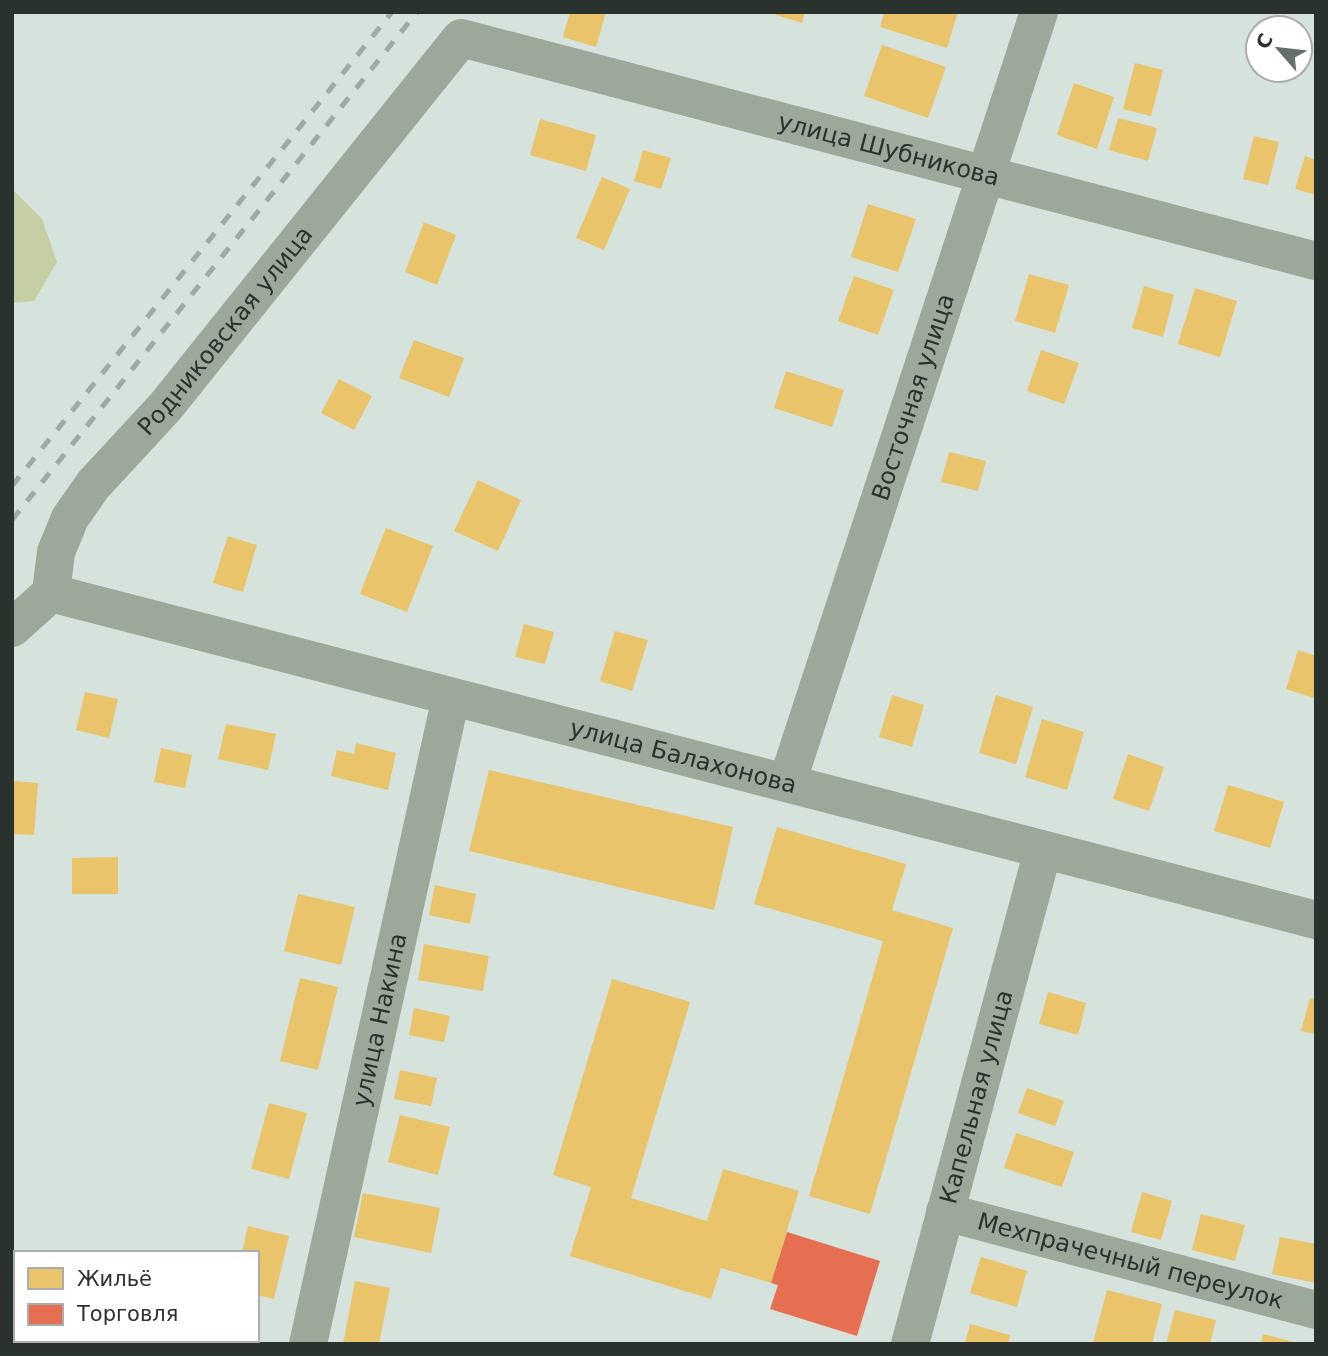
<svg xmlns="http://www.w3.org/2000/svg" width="1328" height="1356" viewBox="0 0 1328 1356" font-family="'DejaVu Sans',sans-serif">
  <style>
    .green { fill: #c6cfa3 }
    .homes { fill: #e9c46a }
    .shops { fill: #e76f51 }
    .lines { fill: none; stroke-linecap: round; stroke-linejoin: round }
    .minor { stroke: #9ba89a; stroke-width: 38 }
    .rail { stroke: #9faaa0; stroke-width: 5; stroke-dasharray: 12 12; stroke-linecap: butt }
    .labels { text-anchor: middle; stroke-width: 7; stroke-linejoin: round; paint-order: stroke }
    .street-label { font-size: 24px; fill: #2a322e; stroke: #fff }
  </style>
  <rect width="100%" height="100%" fill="#d6e2dc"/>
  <!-- green -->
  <path class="green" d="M12 189 42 219 57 262 34 301 12 303Z"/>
  <!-- homes -->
  <g class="homes">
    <path d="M570 12H606L596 47 563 37Z"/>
    <path d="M777 12H805L802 23 776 15Z"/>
    <path d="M884 12H958L947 48 880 27Z"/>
    <path d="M882 45 946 67 928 118 864 96Z"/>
    <path d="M1135 63 1163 70 1151 116 1123 109Z"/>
    <path d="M1074 83 1114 97 1097 149 1057 135Z"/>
    <path d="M1118 118 1157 128 1148 161 1109 150Z"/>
    <path d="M540 119 596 135 586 171 530 155Z"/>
    <path d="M1254 136 1279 142 1268 185 1243 179Z"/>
    <path d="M643 150 671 158 661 189 634 181Z"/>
    <path d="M1305 156 1316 160V195L1295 189Z"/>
    <path d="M602 177 630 189 604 250 576 238Z"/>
    <path d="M868 204 916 219 898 272 851 257Z"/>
    <path d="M424 222 456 235 437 285 405 272Z"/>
    <path d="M1029 274 1069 285 1055 333 1015 321Z"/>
    <path d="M854 276 894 290 878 335 838 321Z"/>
    <path d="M1144 286 1174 295 1163 337 1132 328Z"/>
    <path d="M1195 288 1237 301 1220 357 1178 344Z"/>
    <path d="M414 340 464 358 449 397 399 378Z"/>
    <path d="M1041 350 1079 363 1064 404 1027 391Z"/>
    <path d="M786 371 844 390 832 427 774 408Z"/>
    <path d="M339 379 372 396 354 430 321 413Z"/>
    <path d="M949 452 986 461 978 491 941 482Z"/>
    <path d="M478 480 521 500 498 551 454 531Z"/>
    <path d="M386 528 433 546 407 612 360 594Z"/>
    <path d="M228 536 257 545 243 592 213 583Z"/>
    <path d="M524 624 554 632 545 664 515 657Z"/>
    <path d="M615 631 648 640 632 691 600 681Z"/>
    <path d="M1298 650 1316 656V699L1286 689Z"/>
    <path d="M85 692 118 699 109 738 76 730Z"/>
    <path d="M892 695 924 705 912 747 879 737Z"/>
    <path d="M996 695 1033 707 1016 764 979 753Z"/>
    <path d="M1042 719 1084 732 1067 790 1025 777Z"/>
    <path d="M226 724 276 734 268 770 218 759Z"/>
    <path d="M356 743 396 753 388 790 331 776 337 750 354 754Z"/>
    <path d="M161 748 192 755 185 788 154 782Z"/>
    <path d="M1128 754 1164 767 1149 811 1113 799Z"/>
    <path d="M489 770 733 827 714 910 469 851Z"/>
    <path d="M12 781 38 783 34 835 12 834Z"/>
    <path d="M1228 785 1284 802 1270 848 1214 831Z"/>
    <path d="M777 827 906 864 892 910 953 928 870 1214 809 1196 883 941 754 904Z"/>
    <path d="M118 857V894H72V858Z"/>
    <path d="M435 885 476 894 470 924 429 915Z"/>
    <path d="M298 894 355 907 341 965 284 951Z"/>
    <path d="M424 944 489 956 483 991 418 980Z"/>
    <path d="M300 978 338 987 318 1070 280 1061Z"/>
    <path d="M612 979 690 1002 631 1198 707 1221 723 1169 799 1191 771 1283 721 1268 711 1299 570 1256 591 1187 553 1175Z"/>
    <path d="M1048 992 1086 1003 1078 1035 1039 1024Z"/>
    <path d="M1310 998 1316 999V1034L1301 1031Z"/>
    <path d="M414 1008 450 1016 444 1042 409 1035Z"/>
    <path d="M400 1070 437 1078 431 1106 394 1099Z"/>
    <path d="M1027 1088 1064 1101 1055 1126 1018 1113Z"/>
    <path d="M269 1103 307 1113 289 1179 251 1169Z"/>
    <path d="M400 1115 450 1127 438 1175 388 1162Z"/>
    <path d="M1016 1133 1074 1152 1062 1187 1004 1168Z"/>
    <path d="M1142 1192 1172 1201 1161 1240 1131 1232Z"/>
    <path d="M363 1193 440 1208 431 1253 354 1237Z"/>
    <path d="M1201 1214 1245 1225 1235 1261 1192 1250Z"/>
    <path d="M248 1226 289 1236 274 1299 257 1295V1253H242Z"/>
    <path d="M1280 1237 1316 1244V1283L1272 1274Z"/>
    <path d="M981 1257 1027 1271 1017 1307 970 1293Z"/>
    <path d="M355 1281 390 1288 379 1344H343Z"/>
    <path d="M1107 1290 1162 1304 1152 1344 1093 1343Z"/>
    <path d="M1175 1310 1216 1320 1210 1344H1166Z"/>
    <path d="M970 1324 1010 1335 1008 1344H965Z"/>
    <path d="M1263 1334 1297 1343V1344H1261Z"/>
  </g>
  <!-- shops -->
  <path class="shops" d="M787 1232 880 1261 857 1336 770 1309 778 1285 771 1283Z"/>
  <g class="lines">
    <!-- minor -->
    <g class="minor">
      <path id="s1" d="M51 593 1316 920"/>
      <path id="s2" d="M12 628 51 593 56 552 70 518 93 485 166 406 461 38 1316 261"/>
      <path id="s3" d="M787 783 1039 12"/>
      <path id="s4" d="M945 1212 1316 1310"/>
      <path id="s5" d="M308 1344 451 697"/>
      <path id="s6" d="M910 1344 1043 850"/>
    </g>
    <!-- rail -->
    <g class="rail">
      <path d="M12 486 392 12"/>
      <path d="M12 520 417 12"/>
    </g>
  </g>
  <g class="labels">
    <!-- street labels -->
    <g class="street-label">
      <text dy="8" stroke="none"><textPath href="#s2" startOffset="1192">улица Шубникова</textPath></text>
      <text dy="8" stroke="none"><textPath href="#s2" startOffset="374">Родниковская улица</textPath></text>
      <text dy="8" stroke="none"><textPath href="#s3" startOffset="406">Восточная улица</textPath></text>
      <text dy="8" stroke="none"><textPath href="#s1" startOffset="653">улица Балахонова</textPath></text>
      <text dy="8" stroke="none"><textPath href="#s5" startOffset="332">улица Накина</textPath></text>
      <text dy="8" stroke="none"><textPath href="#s6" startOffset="256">Капельная улица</textPath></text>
      <text dy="8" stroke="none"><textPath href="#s4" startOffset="192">Мехпрачечный переулок</textPath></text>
    </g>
  </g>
  <!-- border -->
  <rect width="1328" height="1356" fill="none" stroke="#2a322e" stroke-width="28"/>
  <!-- legend -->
  <rect x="14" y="1251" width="245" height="91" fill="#ffffff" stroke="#aaadab" stroke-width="2"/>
  <rect x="28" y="1268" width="35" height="21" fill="#e9c46a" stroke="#aaadab" stroke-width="2"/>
  <text x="77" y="1286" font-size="21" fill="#2a322e">Жильё</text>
  <rect x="28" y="1304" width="35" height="21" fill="#e76f51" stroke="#aaadab" stroke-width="2"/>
  <text x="77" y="1321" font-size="21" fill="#2a322e">Торговля</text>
  <!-- north arrow -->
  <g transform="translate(1279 49) rotate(298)"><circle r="33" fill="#ffffff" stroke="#aaadab" stroke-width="2"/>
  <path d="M0-5L12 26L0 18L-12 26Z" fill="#66706b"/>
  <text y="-10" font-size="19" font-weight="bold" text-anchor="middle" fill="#2a322e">С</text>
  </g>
</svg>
